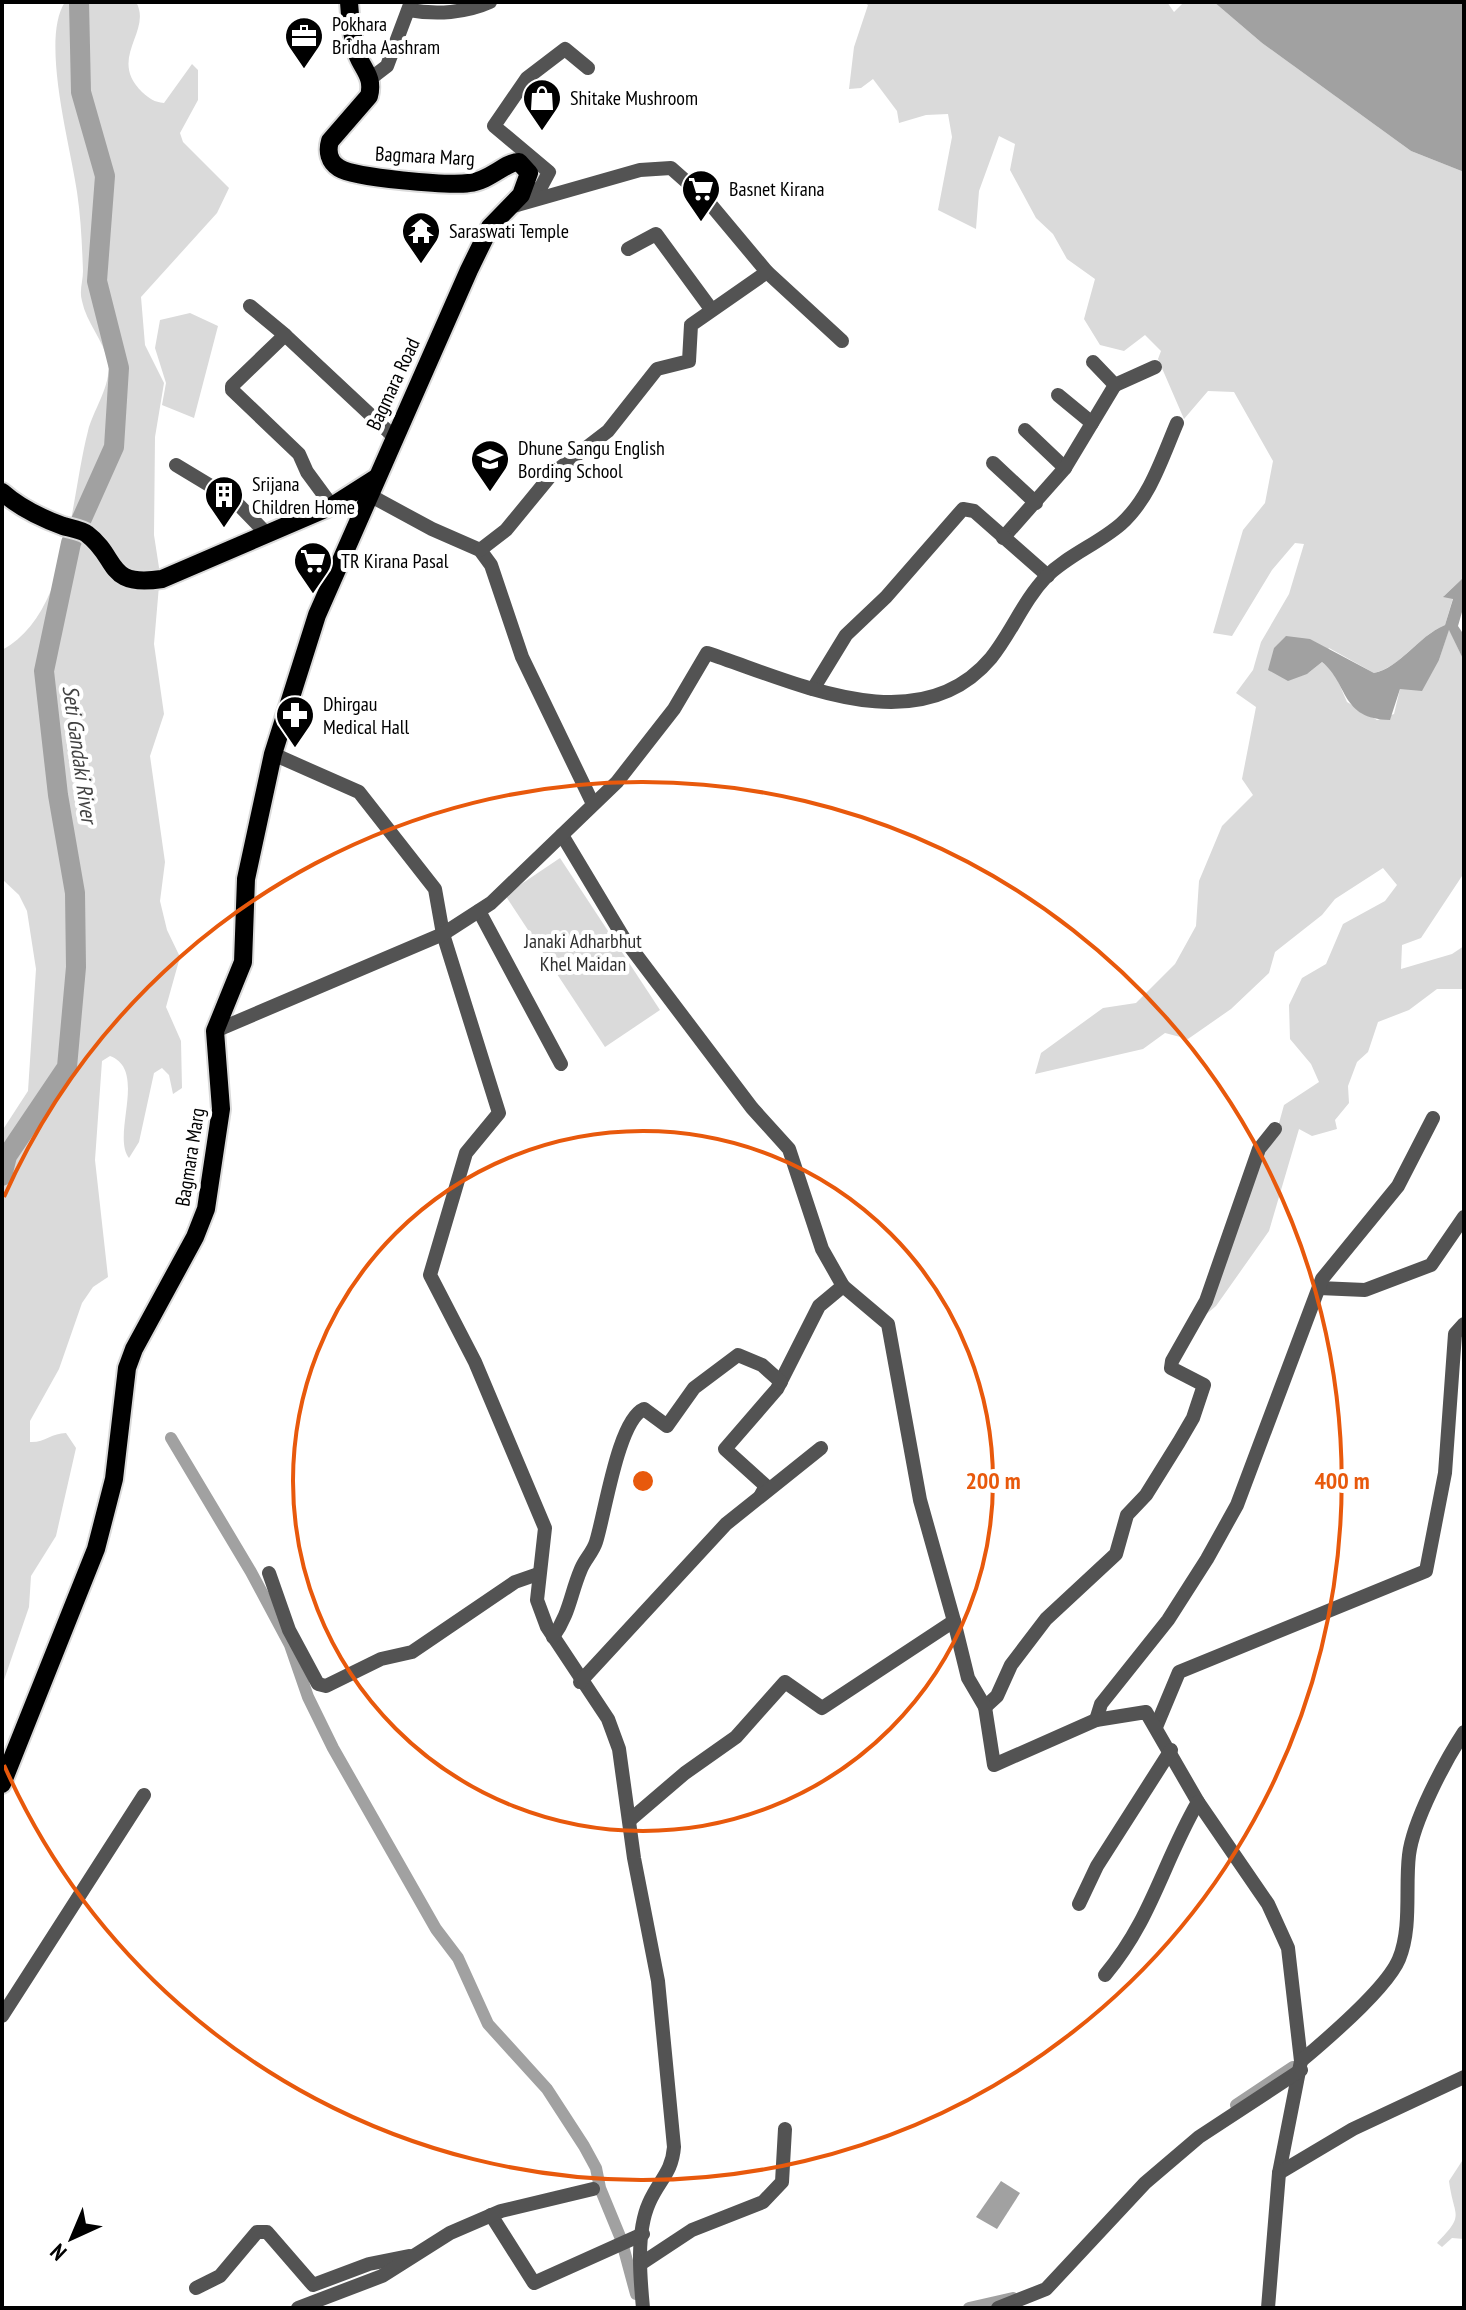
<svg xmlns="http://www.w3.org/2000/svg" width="1466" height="2310" viewBox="0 0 1466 2310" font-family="'PT Sans Narrow',sans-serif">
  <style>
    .green { fill: #dadada }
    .water { fill: #a1a1a1 }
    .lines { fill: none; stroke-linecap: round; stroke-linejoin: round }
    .canal { stroke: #a1a1a1; stroke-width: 12 }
    .river { stroke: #a1a1a1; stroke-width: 20 }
    .major-casing { stroke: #dbdbdb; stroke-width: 22 }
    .minor { stroke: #535353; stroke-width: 14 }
    .major { stroke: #000; stroke-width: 18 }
    .ring { fill: none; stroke: #e8590c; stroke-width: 4 }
    .labels { text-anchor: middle; stroke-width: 8; stroke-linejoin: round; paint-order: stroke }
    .poi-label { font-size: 20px; fill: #000; stroke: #fff; text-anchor: start }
    .street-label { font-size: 20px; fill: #000; stroke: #fff }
    .park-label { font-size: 20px; fill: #313131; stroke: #fff }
    .water-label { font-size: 22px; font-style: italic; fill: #424242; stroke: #fff }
    .centre { fill: #e8590c; stroke: #fff; stroke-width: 4 }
    .ring-label { font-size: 24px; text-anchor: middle; font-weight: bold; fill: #e8590c; stroke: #fff; stroke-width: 8; stroke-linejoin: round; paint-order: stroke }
  </style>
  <rect width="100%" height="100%" fill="#fff"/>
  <!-- green -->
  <g class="green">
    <path d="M65 2H136C153 31 107 58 142 92 150 99 154 102 164 103L192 64 198 70V100L180 133 183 142 229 188 217 213 141 297 145 345 164 383 155 437 154 535 160 574 154 644 164 714 150 756 165 862 160 901 167 930 180 957 166 1007 181 1041 182 1088 173 1094 169 1075 162 1068 154 1073 139 1142 129 1158C111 1135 148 1070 110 1056L102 1061 95 1160 108 1277 93 1287 82 1303 59 1369 30 1421V1442C44 1443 52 1433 66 1433L76 1448 56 1536 31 1576 29 1607 2 1686V1131L28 1091 36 969 27 911 19 895 2 879V650C69 615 71 496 88 431 93 410 112 385 108 362 104 341 86 322 82 301 79 291 83 281 83 271 82 245 81 218 77 192 71 147 40 40 65 2Z"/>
    <path d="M863 2H1167L1174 12 1184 2H1214L1262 43 1411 151 1464 172V577L1444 596 1453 598 1445 625C1417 637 1401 667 1374 673L1329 648 1307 674 1322 662 1334 672 1347 702 1377 720 1394 714 1400 689 1439 660 1449 629 1464 661V873L1421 938 1402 945 1401 969 1452 954 1464 946V989H1437L1409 1010 1378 1022 1368 1052 1357 1062 1348 1086 1349 1103 1335 1120 1337 1129 1312 1136 1299 1129 1269 1231 1216 1306 1197 1322 1261 1152 1276 1134 1284 1105 1319 1082 1311 1064 1290 1039 1289 1005 1302 978 1326 964 1343 924 1385 901 1397 885 1383 868 1335 899 1322 915 1275 952 1269 973 1231 1009 1188 1039 1165 1033 1143 1049 1035 1074 1041 1053 1103 1008 1136 1003 1175 964 1196 926 1199 881 1222 826 1253 795 1242 779 1256 707 1236 693 1253 670 1261 642 1289 594 1304 544 1295 543 1272 570 1232 636 1213 633 1243 530 1265 503 1273 461 1234 392 1208 391 1184 419 1158 359 1161 351 1145 335 1124 351 1100 345 1084 319 1095 279 1067 259 1053 234 1036 218 1010 170 1015 144 999 136 979 191 976 229 938 210 952 137 948 114 926 115 899 123 897 111 873 79 861 88 849 89 854 47 868 5Z"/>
    <path d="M190 313 218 326 194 418 162 405 166 383 155 348 160 320Z"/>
    <path d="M560 858 660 1010 605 1047 505 895Z"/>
    <path d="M1464 2158V2239L1452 2238 1442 2247 1437 2243C1466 2213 1454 2219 1449 2181Z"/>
  </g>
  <!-- water -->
  <g class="water">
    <path d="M1214 2H1464V172L1411 151 1262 43Z"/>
    <path d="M1464 577V605L1458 626 1464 635V661L1449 630 1439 660 1422 691 1400 689 1390 720C1340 719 1349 684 1322 662L1307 674 1288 681 1268 670 1274 648 1286 636 1310 639 1374 673C1400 668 1417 637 1445 625L1453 599 1443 597Z"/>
    <path d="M1001 2181 1020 2193 997 2229 976 2217Z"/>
  </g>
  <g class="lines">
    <!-- canal -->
    <g class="canal">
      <path d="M171 1438 251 1572 290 1645 308 1697 333 1748 436 1929 458 1958 488 2024 547 2089 584 2146 596 2168 600 2188 621 2239"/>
      <path d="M1236 2105 1293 2067"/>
      <path d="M623 2246 636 2294"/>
      <path d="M969 2308 1013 2298"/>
    </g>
    <!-- river -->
    <path class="river" d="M2 1176 7 1156 67 1067 76 967 75 893 58 795 44 671 71 543 114 447 119 368 97 281 105 176 81 92 79 2"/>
    <!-- major casing -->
    <g class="major-casing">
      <g id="major">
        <path d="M2 492C20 508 41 518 63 526 70 528 82 530 87 534 119 558 105 588 162 579L332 506 376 478"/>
        <path d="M2 1784 96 1549 114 1479 127 1368 134 1349 195 1237 206 1209 221 1109 215 1031 243 962 246 879 273 754 317 615 469 270 490 227 521 195 529 173 519 162C505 162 490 181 469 183 449 186 355 178 339 168 329 162 327 151 330 141L369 96C374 77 363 70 357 54 352 37 350 20 349 2"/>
      </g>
    </g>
    <!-- minor -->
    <g class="minor">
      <path d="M409 10C436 15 466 13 490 2"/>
      <path d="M370 79 387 66 411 2"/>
      <path d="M524 198 541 187 549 172 494 126 527 78 565 49 588 68"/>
      <path d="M510 207 640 170 671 168 706 199 767 272 842 341"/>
      <path d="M628 249 656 234 711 309"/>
      <path d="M250 306 285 335 232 386V390L299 454 307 472 332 506"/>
      <path d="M285 335 393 436"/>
      <path d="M1115 385 1155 367"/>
      <path d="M1058 395 1092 423"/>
      <path d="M1025 430 1065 468"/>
      <path d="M993 463 1036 503"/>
      <path d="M176 465 234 500 266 533"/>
      <path d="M371 496 432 529 480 550 491 565 522 657 593 804"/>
      <path d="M1003 538 1065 468 1115 385 1093 362"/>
      <path d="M480 550 506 530 552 474 608 431 657 369 689 361 691 325 767 272"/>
      <path d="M813 689 846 635 886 597 963 509 974 511 1048 576"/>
      <path d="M273 754 359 792 435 889 443 934 499 1113 466 1153 430 1275 475 1362 545 1528 537 1600 547 1627 608 1719 619 1749 634 1858 658 1981 674 2147C672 2173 659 2180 649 2203 636 2232 640 2277 643 2308"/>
      <path d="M562 835 625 940 752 1108 789 1149 822 1249 843 1286"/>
      <path d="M479 911 561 1064"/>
      <path d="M215 1031 443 934 491 903 617 782 674 709 707 653C793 681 918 745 991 658 1012 632 1023 601 1046 577 1068 555 1098 544 1121 524 1150 498 1162 458 1177 423"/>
      <path d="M1319 1288 1365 1290 1431 1265 1464 1217"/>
      <path d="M761 1495 766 1486 725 1449 777 1389 819 1306 843 1286 888 1324 920 1500 954 1621"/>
      <path d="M269 1573 289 1630 318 1684 326 1686 381 1659 412 1652 515 1582 538 1574"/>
      <path d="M553 1637C570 1613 570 1595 581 1569 585 1559 593 1552 596 1542 605 1514 618 1420 644 1409L667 1426 694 1388 738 1355 762 1365 781 1382"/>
      <path d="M580 1682 726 1524 821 1448"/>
      <path d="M985 1707 997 1696 1011 1665 1046 1619 1116 1554 1127 1515 1146 1495 1179 1442 1193 1418 1204 1385 1171 1368 1172 1361 1206 1301 1259 1149 1275 1129"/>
      <path d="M1096 1720 1101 1704 1168 1620 1207 1559 1237 1505 1322 1279 1398 1186 1433 1118"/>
      <path d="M1156 1727 1179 1672 1426 1571 1445 1473 1455 1334 1464 1324"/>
      <path d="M630 1820 685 1773 736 1737 785 1682 822 1708 954 1621 968 1678 985 1707 994 1765 1096 1720 1146 1712 1198 1802 1268 1904 1288 1948 1301 2061 1279 2173 1268 2308"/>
      <path d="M1079 1904 1097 1866 1171 1750"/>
      <path d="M1105 1975C1152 1919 1163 1862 1198 1802"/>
      <path d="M2 2016 144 1795"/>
      <path d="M1301 2061C1326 2040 1387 1988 1399 1959 1412 1927 1405 1888 1409 1855 1413 1821 1445 1761 1464 1732"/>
      <path d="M1279 2173 1353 2129 1464 2077"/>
      <path d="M491 2215 534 2283 643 2234"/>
      <path d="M642 2263 692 2230 763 2202 782 2182 785 2129"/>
      <path d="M196 2288 220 2276 257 2232H267L313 2285 369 2264 409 2256"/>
      <path d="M298 2308 382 2276 450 2233 501 2211 593 2189"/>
      <path d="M998 2308 1046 2289 1145 2183 1199 2137 1301 2070"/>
    </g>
    <!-- major -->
    <use href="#major" class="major"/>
  </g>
  <!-- distance rings -->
  <g class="ring">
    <circle cx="643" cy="1481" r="350"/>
    <path d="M4 1197A699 699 0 1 1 4 1765"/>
  </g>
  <!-- icons -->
  <defs>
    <g id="office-pin" transform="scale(2)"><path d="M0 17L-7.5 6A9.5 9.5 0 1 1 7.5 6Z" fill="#000" stroke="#fff"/><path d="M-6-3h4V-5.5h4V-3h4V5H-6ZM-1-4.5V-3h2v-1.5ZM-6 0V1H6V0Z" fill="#fff"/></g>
    <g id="shop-pin" transform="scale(2)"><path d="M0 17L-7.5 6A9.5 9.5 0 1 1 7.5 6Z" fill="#000" stroke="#fff"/><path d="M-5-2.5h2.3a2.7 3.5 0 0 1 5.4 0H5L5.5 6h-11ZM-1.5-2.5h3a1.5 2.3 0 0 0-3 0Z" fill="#fff"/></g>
    <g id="supermarket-pin" transform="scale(2)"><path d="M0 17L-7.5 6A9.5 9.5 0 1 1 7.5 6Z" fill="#000" stroke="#fff"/><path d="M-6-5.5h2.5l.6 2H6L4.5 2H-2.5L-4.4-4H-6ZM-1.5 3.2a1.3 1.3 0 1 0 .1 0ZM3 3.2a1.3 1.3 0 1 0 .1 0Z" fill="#fff"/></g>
    <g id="temple-pin" transform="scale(2)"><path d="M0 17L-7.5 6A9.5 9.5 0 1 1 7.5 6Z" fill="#000" stroke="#fff"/><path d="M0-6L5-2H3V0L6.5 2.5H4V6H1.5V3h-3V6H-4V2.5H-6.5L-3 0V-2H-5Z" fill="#fff"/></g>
    <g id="school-pin" transform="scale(2)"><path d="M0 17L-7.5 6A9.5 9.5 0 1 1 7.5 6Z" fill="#000" stroke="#fff"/><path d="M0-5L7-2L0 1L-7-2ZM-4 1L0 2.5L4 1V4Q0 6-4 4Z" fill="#fff"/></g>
    <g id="building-pin" transform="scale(2)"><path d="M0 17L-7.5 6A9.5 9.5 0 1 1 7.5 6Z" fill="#000" stroke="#fff"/><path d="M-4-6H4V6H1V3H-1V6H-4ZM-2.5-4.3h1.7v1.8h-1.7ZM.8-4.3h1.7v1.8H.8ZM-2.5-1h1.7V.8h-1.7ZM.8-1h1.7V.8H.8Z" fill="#fff"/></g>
    <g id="pharmacy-pin" transform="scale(2)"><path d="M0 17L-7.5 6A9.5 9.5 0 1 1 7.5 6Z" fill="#000" stroke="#fff"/><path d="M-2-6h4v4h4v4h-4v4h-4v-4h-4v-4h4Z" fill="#fff"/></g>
  </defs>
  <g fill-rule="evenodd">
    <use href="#office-pin" x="304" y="36"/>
    <use href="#shop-pin" x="542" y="98"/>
    <use href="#supermarket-pin" x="701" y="189"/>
    <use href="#temple-pin" x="421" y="231"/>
    <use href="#school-pin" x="490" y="459"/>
    <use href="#building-pin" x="224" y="495"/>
    <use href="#supermarket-pin" x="313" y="561"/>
    <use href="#pharmacy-pin" x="295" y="715"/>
  </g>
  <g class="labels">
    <!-- poi labels -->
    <g class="poi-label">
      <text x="332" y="31">Pokhara<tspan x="332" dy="23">Bridha Aashram</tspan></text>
      <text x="570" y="105">Shitake Mushroom</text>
      <text x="729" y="196">Basnet Kirana</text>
      <text x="449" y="238">Saraswati Temple</text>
      <text x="518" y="455">Dhune Sangu English<tspan x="518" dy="23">Bording School</tspan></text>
      <text x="252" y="491">Srijana<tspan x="252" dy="23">Children Home</tspan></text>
      <text x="341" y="568">TR Kirana Pasal</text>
      <text x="323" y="711">Dhirgau<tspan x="323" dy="23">Medical Hall</tspan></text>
    </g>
    <!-- street labels -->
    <g class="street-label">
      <text transform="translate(425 156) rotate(3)" y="7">Bagmara Marg</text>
      <text transform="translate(393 384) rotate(-65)" y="7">Bagmara Road</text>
      <text transform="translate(190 1157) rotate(-81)" y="7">Bagmara Marg</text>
    </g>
    <!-- park labels -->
    <g class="park-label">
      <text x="583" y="948">Janaki Adharbhut<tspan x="583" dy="23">Khel Maidan</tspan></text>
    </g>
    <!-- water labels -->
    <g class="water-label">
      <text transform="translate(80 754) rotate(82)" y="8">Seti Gandaki River</text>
    </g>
  </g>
  <circle cx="643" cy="1481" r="12" class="centre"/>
  <g class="ring-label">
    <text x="993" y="1489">200 m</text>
    <text x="1342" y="1489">400 m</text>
  </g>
  <!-- border -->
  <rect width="1466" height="2310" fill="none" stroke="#000000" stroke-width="8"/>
  <!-- north arrow -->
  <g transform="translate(72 2238) rotate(224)" stroke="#ffffff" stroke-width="6" paint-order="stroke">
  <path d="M0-6L14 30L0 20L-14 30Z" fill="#000000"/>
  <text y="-12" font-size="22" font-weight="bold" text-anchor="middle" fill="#000000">N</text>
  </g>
</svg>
